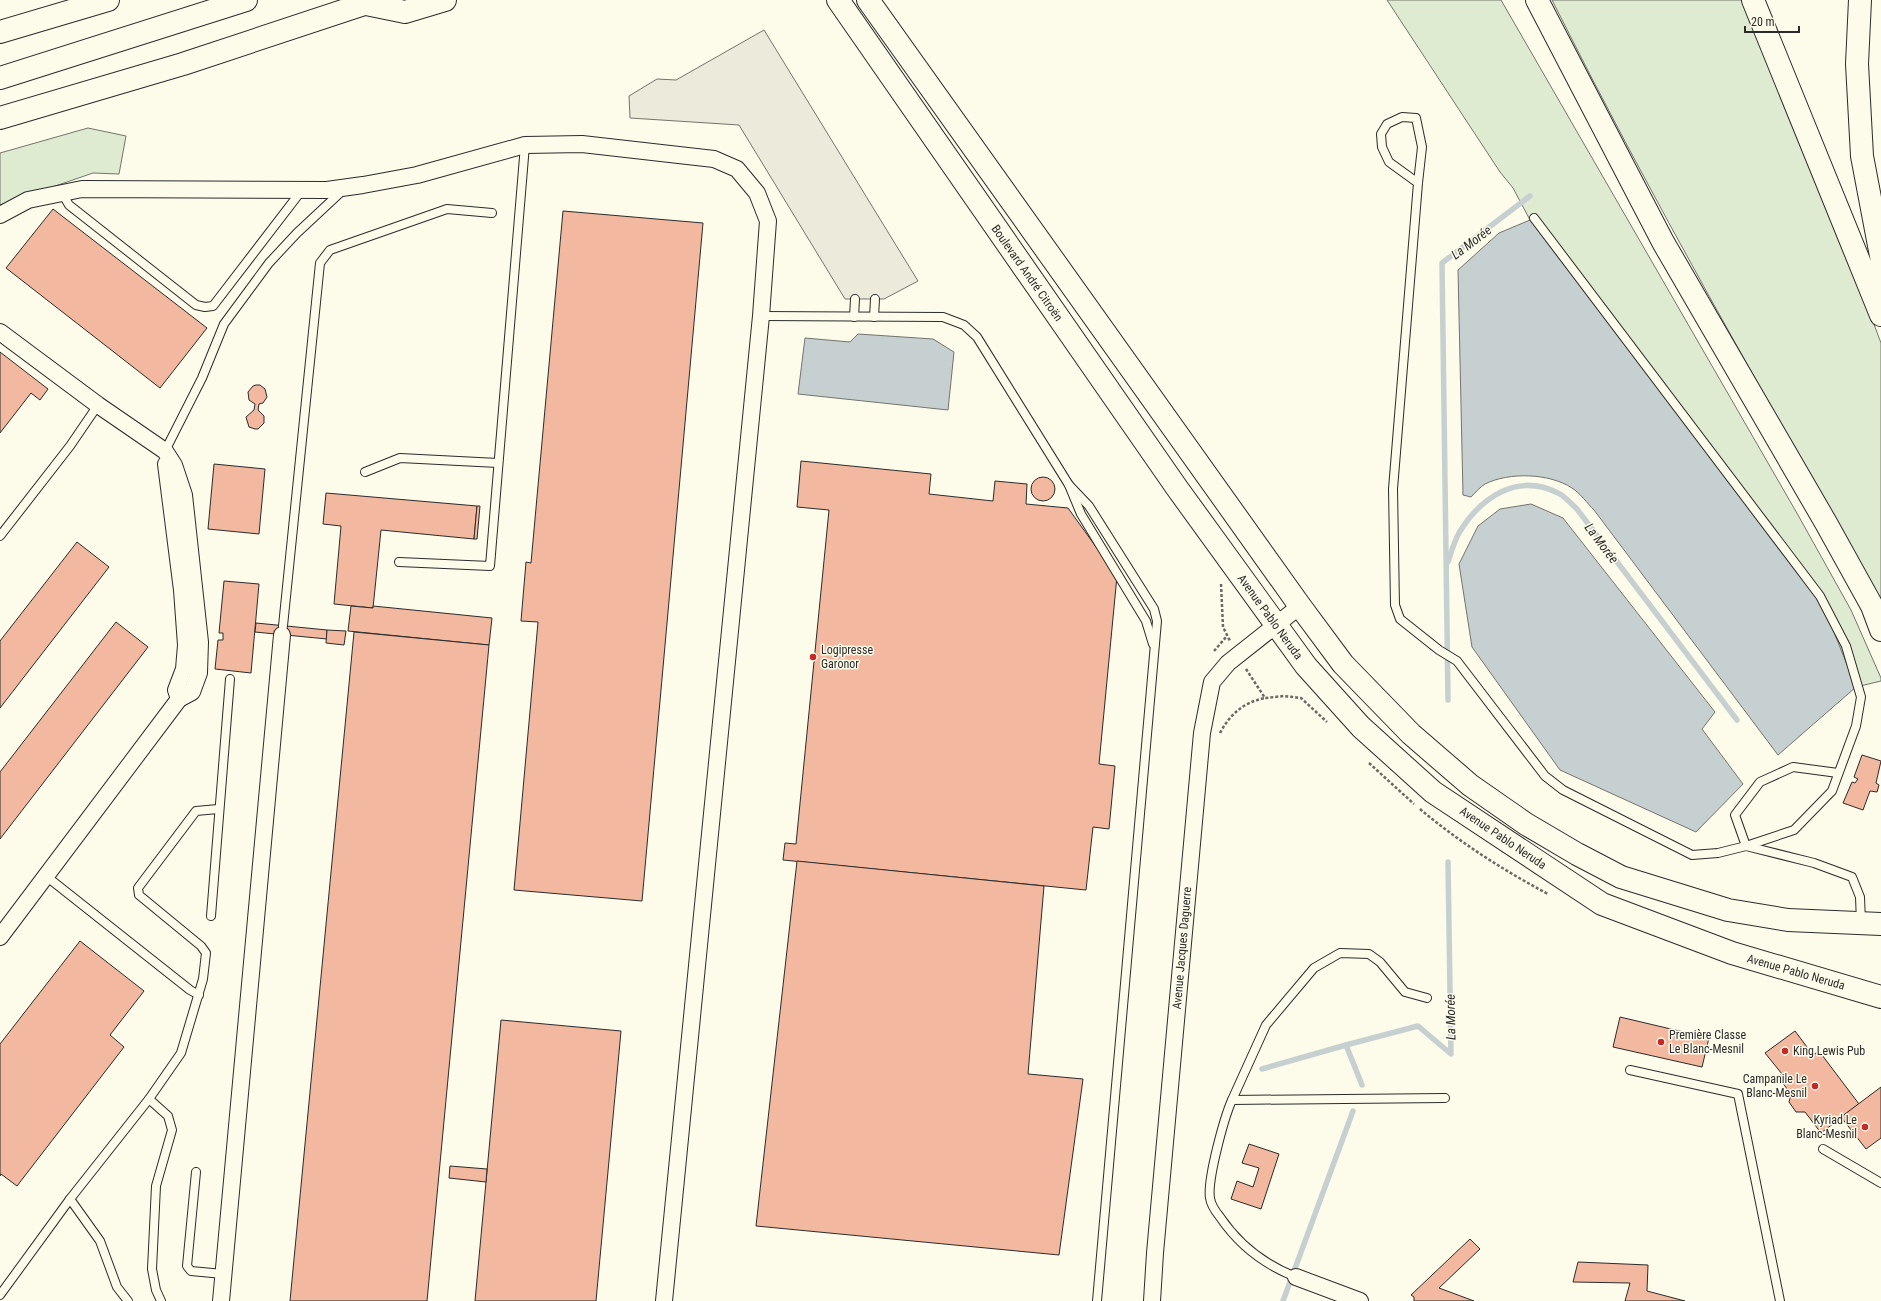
<svg xmlns="http://www.w3.org/2000/svg" width="1881" height="1301" viewBox="0 0 1881 1301" font-family="'Roboto Condensed',sans-serif">
  <style>
    .green { fill: #deebd1; stroke: #74746e }
    .parking { fill: #eceadb; stroke: #74746e }
    .water { fill: #c7d0d0; stroke: #74746e }
    .lines { fill: none; stroke-linecap: round; stroke-linejoin: round }
    .stream { stroke: #c7d0d0; stroke-width: 5.5 }
    .building { fill: #f2b8a0; stroke: #2b2b2b }
    .service-casing { stroke: #2b2b2b; stroke-width: 10 }
    .minor-casing { stroke: #2b2b2b; stroke-width: 18 }
    .secondary-casing { stroke: #2b2b2b; stroke-width: 24 }
    .primary-casing { stroke: #2b2b2b; stroke-width: 24 }
    .motorway-casing { stroke: #2b2b2b; stroke-width: 24 }
    .path { stroke: #6a6964; stroke-width: 2.5; stroke-dasharray: 3 2; stroke-linecap: butt }
    .service { stroke: #fdfbea; stroke-width: 8 }
    .minor { stroke: #fdfbea; stroke-width: 16 }
    .secondary { stroke: #fdfbea; stroke-width: 22 }
    .primary { stroke: #fdfbea; stroke-width: 22 }
    .motorway { stroke: #fdfbea; stroke-width: 22 }
    .poi-dot { fill: #c62828; stroke: #fdfbea; stroke-width: 1.5 }
    .labels { text-anchor: middle; stroke-width: 3; stroke-linejoin: round; paint-order: stroke }
    .street-label { font-size: 12px; fill: #2b2b2b; stroke: #fdfbea }
    .poi-label { font-size: 12px; fill: #2b2b2b; stroke: #fdfbea; text-anchor: start }
    .water-label { font-size: 13px; font-style: italic; fill: #2b2b2b; stroke: #fdfbea }
  </style>
  <rect width="100%" height="100%" fill="#fdfbea"/>
  <!-- green -->
  <g class="green">
    <path d="M1387 0H1501L1798 515 1851 610 1881 678V681L1856 687 1773 538 1530 220 1513 188 1500 172Z"/>
    <path d="M1552 0H1746L1840 234 1881 343V605L1874 589C1764 394 1652 200 1552 0Z"/>
    <path d="M88 128 126 136 119 174 93 173 0 205V153Z"/>
  </g>
  <!-- parking -->
  <path class="parking" d="M764 30 918 281 884 299H845L739 125 630 118 629 96 657 79 676 80Z"/>
  <!-- water -->
  <g class="water">
    <path d="M1530 220 1823 605 1856 687 1778 755 1594 510C1587 503 1580 493 1572 488 1549 473 1509 472 1485 484 1480 487 1475 493 1471 497L1463 495 1458 270 1499 233Z"/>
    <path d="M858 334 933 339 954 352 948 410 798 394 805 338 850 342Z"/>
    <path d="M1531 504 1563 518 1715 712 1702 729 1743 784 1696 832 1560 770 1472 647 1459 564 1478 526 1500 509Z"/>
  </g>
  <g class="lines">
    <!-- stream -->
    <g class="stream">
      <path d="M1448 562C1451 553 1454 542 1459 533 1480 498 1517 472 1558 493 1565 496 1571 504 1577 509L1737 720"/>
      <path d="M1448 700 1442 263 1530 196"/>
      <path d="M1262 1069 1346 1045"/>
      <path d="M1362 1085 1346 1045 1418 1026 1451 1054 1448 862"/>
      <path d="M1283 1301 1353 1111"/>
    </g>
  </g>
  <!-- building -->
  <g class="building">
    <path d="M53 209 207 328 160 388 6 268Z"/>
    <path d="M563 211 703 223 642 901 514 890 538 622 521 621 526 562 531 563Z"/>
    <path d="M0 352 48 389 40 400 31 393 0 433Z"/>
    <path d="M256 385H260L265 389 267 397 263 403 259 404 258 410 264 416V423L258 429H255L249 427 246 417 254 410 255 404 249 400 248 392 253 386Z"/>
    <path d="M801 461 931 474 929 494 993 501 995 481 1027 484 1026 504 1068 508 1117 576 1099 764 1115 766 1109 829 1093 827 1086 890 783 860 785 843 796 844 829 510 797 507Z"/>
    <path d="M214 464 265 469 259 534 208 529Z"/>
    <circle cx="1043" cy="489" r="12"/>
    <path d="M326 493 477 506 474 539 381 530 373 608 334 604 341 526 323 524Z"/>
    <path d="M477 506H480L477 539H474Z"/>
    <path d="M77 542 109 567 0 708V641Z"/>
    <path d="M224 581 259 584 251 673 215 669 218 640H223V633H219Z"/>
    <path d="M351 606 373 608V606L492 618 489 645 348 631Z"/>
    <path d="M116 622 148 647 0 839V772Z"/>
    <path d="M256 623 327 630V639L255 632Z"/>
    <path d="M327 630 346 631 344 645 326 643Z"/>
    <path d="M354 632 489 645 427 1301H290Z"/>
    <path d="M1862 755 1881 761 1876 783 1879 785 1877 792 1870 791 1863 810 1843 803 1852 782 1855 783 1858 779 1854 777Z"/>
    <path d="M797 861 1044 886 1028 1074 1083 1079 1059 1255 756 1226Z"/>
    <path d="M80 941 144 991 110 1035 124 1047 17 1186 1 1174 0 1176V1044Z"/>
    <path d="M1620 1017 1709 1038 1702 1067 1613 1047Z"/>
    <path d="M501 1020 621 1031 596 1301H475Z"/>
    <path d="M1795 1031 1813 1055 1819 1051 1859 1104 1821 1133 1805 1112H1796L1789 1102 1791 1094 1778 1077 1782 1074 1765 1053Z"/>
    <path d="M1881 1087V1138L1866 1149 1841 1117Z"/>
    <path d="M1249 1144 1279 1154 1261 1209 1231 1199 1237 1181 1253 1187 1259 1168 1242 1163Z"/>
    <path d="M450 1166 487 1169 486 1182 449 1178Z"/>
    <path d="M1470 1239 1480 1249 1439 1288 1474 1301H1414V1297L1411 1295Z"/>
    <path d="M1578 1262 1648 1265 1647 1291 1685 1301H1625L1630 1283 1573 1282Z"/>
  </g>
  <g class="lines">
    <!-- service casing -->
    <g class="service-casing">
      <g id="service">
        <path d="M1418 183 1389 162 1382 147 1381 134 1387 124 1402 117 1416 118 1422 147 1418 183 1393 489 1395 605 1400 619 1439 650 1457 661 1545 776 1563 790 1692 855 1718 853 1746 846 1794 830 1832 791 1856 726 1861 697 1846 646 1820 596 1534 218"/>
        <path d="M62 193 69 205 196 305 205 307 213 306 302 190"/>
        <path d="M761 316 943 317 964 325 977 337 1069 485 1081 514 1146 621 1153 644"/>
        <path d="M854 317 855 299"/>
        <path d="M874 317 875 299"/>
        <path d="M165 451 202 378 224 324 269 263 297 233 342 191"/>
        <path d="M365 472 400 458 498 463"/>
        <path d="M1069 485 1089 506 1154 609 1157 621 1097 1301"/>
        <path d="M0 536 70 446 98 405"/>
        <path d="M399 562 490 566 525 145"/>
        <path d="M283 626 320 263 330 250 447 209 492 213"/>
        <path d="M1838 773 1793 767 1760 782 1735 815 1746 846 1814 863 1852 877 1860 897 1861 922"/>
        <path d="M46 876 190 990 199 995"/>
        <path d="M211 916 230 679"/>
        <path d="M1630 1070 1738 1094 1780 1301"/>
        <path d="M149 1099 168 1116 172 1130 156 1186 152 1269 156 1290 161 1301"/>
        <path d="M1232 1100 1266 1025 1314 968 1340 953 1369 954 1380 962 1405 992 1427 998"/>
        <path d="M1823 1149 1881 1183"/>
        <path d="M196 1172 187 1266 191 1271 223 1274"/>
        <path d="M70 1199 100 1241 117 1287 128 1301"/>
        <path d="M1296 1277C1265 1265 1239 1245 1220 1217 1216 1212 1211 1206 1210 1198 1207 1180 1224 1118 1232 1100L1445 1098"/>
        <path d="M0 1295 70 1199 149 1099 181 1053 203 979 206 953 201 946 139 895 138 888 196 811 218 809"/>
      </g>
    </g>
    <!-- minor casing -->
    <g class="minor-casing">
      <g id="minor">
        <path d="M0 215 28 200 82 189 327 190 363 185 417 175 525 145 582 144 714 159 737 169 757 193 768 221 761 316 664 1301"/>
        <path d="M0 332 98 405 165 451 174 465 184 495 200 642 199 673 192 692 179 699 0 937"/>
        <path d="M166 464 182 590 186 645 184 669 176 690 179 699"/>
        <path d="M1296 1277 1360 1301"/>
        <path d="M221 1301 282 635"/>
        <path d="M1152 1301 1155 1253 1202 733 1212 682 1228 663 1300 606"/>
      </g>
    </g>
    <!-- secondary casing -->
    <g class="secondary-casing">
      <g id="secondary">
        <path d="M838 0 1177 488 1306 666 1361 727 1433 792 1602 904 1732 953 1881 997"/>
        <path d="M868 0 1300 606 1343 664 1411 734 1470 785 1526 824 1577 854 1621 877 1728 910 1788 920 1881 924"/>
      </g>
    </g>
    <!-- primary casing -->
    <g class="primary-casing">
      <g id="primary">
        <path d="M1537 0 1663 242 1826 523 1872 606 1881 630"/>
        <path d="M1753 0 1881 315"/>
      </g>
    </g>
    <!-- motorway casing -->
    <g class="motorway-casing">
      <g id="motorway">
        <path d="M1860 0 1857 64 1862 156 1881 256"/>
        <path d="M366 4 405 12 445 0"/>
        <path d="M0 32 108 0"/>
        <path d="M0 78 246 0"/>
        <path d="M0 118 183 64 376 0"/>
        <path d="M1872 292 1881 263"/>
      </g>
    </g>
    <!-- path -->
    <g class="path">
      <path d="M1221 584 1223 627 1230 641"/>
      <path d="M1214 651 1227 636"/>
      <path d="M1246 669 1265 698 1284 696 1301 698 1327 722"/>
      <path d="M1220 733C1230 714 1244 702 1265 698"/>
      <path d="M1369 763 1414 804"/>
      <path d="M1420 809C1459 842 1503 870 1548 894"/>
    </g>
    <!-- service -->
    <use href="#service" class="service"/>
    <!-- minor -->
    <use href="#minor" class="minor"/>
    <!-- secondary -->
    <use href="#secondary" class="secondary"/>
    <!-- primary -->
    <use href="#primary" class="primary"/>
    <!-- motorway -->
    <use href="#motorway" class="motorway"/>
  </g>
  <!-- markers -->
  <g class="poi-dot">
    <circle cx="813" cy="657" r="4"/>
    <circle cx="1661" cy="1042" r="4"/>
    <circle cx="1785" cy="1051" r="4"/>
    <circle cx="1815" cy="1086" r="4"/>
    <circle cx="1865" cy="1127" r="4"/>
  </g>
  <g class="labels">
    <!-- street labels -->
    <g class="street-label">
      <text transform="translate(1027 273) rotate(55)" y="4">Boulevard André Citroën</text>
      <text transform="translate(1270 617) rotate(54)" y="4">Avenue Pablo Neruda</text>
      <text transform="translate(1503 838) rotate(34)" y="4">Avenue Pablo Neruda</text>
      <text transform="translate(1182 948) rotate(-85)" y="4">Avenue Jacques Daguerre</text>
      <text transform="translate(1796 972) rotate(16)" y="4">Avenue Pablo Neruda</text>
    </g>
    <!-- poi labels -->
    <g class="poi-label">
      <text x="821" y="654">Logipresse<tspan x="821" dy="14">Garonor</tspan></text>
      <text x="1669" y="1039">Première Classe<tspan x="1669" dy="14">Le Blanc-Mesnil</tspan></text>
      <text x="1793" y="1055">King Lewis Pub</text>
      <text x="1807" y="1083" text-anchor="end">Campanile Le<tspan x="1807" dy="14">Blanc-Mesnil</tspan></text>
      <text x="1857" y="1124" text-anchor="end">Kyriad Le<tspan x="1857" dy="14">Blanc-Mesnil</tspan></text>
    </g>
    <!-- water labels -->
    <g class="water-label">
      <text transform="translate(1471 242) rotate(-37)" y="5">La Morée</text>
      <text transform="translate(1602 543) rotate(53)" y="5">La Morée</text>
      <text transform="translate(1450 1017) rotate(-91)" y="5">La Morée</text>
    </g>
  </g>
  <!-- scale -->
  <path d="M1745 26v6h54v-6" fill="none" stroke="#2b2b2b" stroke-width="2"/>
  <text x="1751" y="26" font-size="12" fill="#2b2b2b" stroke="#fdfbea" stroke-width="3" paint-order="stroke">20 m</text>
</svg>
